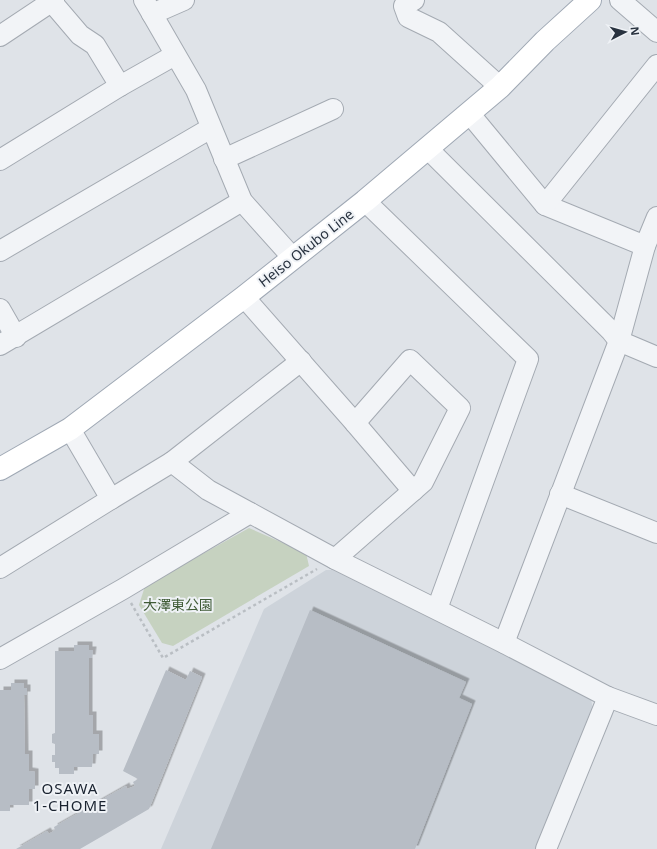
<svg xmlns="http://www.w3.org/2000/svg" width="657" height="849" viewBox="0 0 657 849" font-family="'Noto Sans','Noto Sans JP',sans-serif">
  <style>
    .built { fill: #cdd3da }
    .green { fill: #c6d2c0 }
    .building { fill: #b7bdc5; filter: url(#shadow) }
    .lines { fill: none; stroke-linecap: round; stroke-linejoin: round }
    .minor-casing { stroke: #a4aab2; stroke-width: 22 }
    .major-casing { stroke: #9fa8b4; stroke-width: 24 }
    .path { stroke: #b9bec3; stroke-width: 2.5; stroke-dasharray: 3 3; stroke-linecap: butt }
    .minor { stroke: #f2f4f7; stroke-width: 20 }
    .major { stroke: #fff; stroke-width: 22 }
    .labels { text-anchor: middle; stroke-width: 4; stroke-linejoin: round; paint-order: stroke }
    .street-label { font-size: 14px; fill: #28323f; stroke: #eff2f6 }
    .park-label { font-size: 14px; fill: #3f5b36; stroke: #eff2f6 }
    .neighbourhood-label { font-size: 15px; letter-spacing: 1px; fill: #1a2330; stroke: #eff2f6 }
  </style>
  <defs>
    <filter id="shadow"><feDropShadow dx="3.5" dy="-3.5" stdDeviation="0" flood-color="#0004"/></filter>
  </defs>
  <rect width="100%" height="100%" fill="#dfe3e8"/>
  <!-- built -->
  <path class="built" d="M326 570H336L569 683 591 698 593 711 536 849H161L264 609Z"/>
  <!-- green -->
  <path class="green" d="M249 528 306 553 309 566 173 646 162 643 139 605 145 586Z"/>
  <!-- building -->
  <g class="building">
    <path d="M310 610 466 682 459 698 472 704 415 849H211Z"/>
    <path d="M74 645H89V650H93L92 658H89V715H93V734H99V754H93L92 767H74V774H59V768H55V762H52V755H55V744L52 743V734L55 733V651H74Z"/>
    <path d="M166 670 186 680 190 671 202 677 149 809 80 849H16L47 831 49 834 55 830 54 827 126 786 127 789 135 786 133 782 138 779 123 771Z"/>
    <path d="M11 683H24V688H27V695H24L25 754H29V771L35 772V789H29V805H10V811H0V690H11Z"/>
  </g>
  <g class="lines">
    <!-- minor casing -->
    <g class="minor-casing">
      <g id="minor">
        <path d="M144 0 196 90 242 201 293 258"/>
        <path d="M414 0 404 6 408 17 439 32 500 87"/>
        <path d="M620 0 657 32"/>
        <path d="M51 1 80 35 95 45 120 86"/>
        <path d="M152 14 184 0"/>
        <path d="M0 36 54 0"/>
        <path d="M469 113 545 205 645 246"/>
        <path d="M427 148 611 331 619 341 657 357"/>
        <path d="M224 159 333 109"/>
        <path d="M0 160 120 86 175 55"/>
        <path d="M365 201 528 359 437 609"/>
        <path d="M545 205 657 65"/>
        <path d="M0 251 211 128"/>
        <path d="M244 297 355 423 410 360 460 408 423 482 335 559"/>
        <path d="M0 309 16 337"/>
        <path d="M0 345 242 201"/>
        <path d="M355 423 413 491"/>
        <path d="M70 429 111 499 172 462 208 490 335 559 504 643 608 697 657 715"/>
        <path d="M172 462 301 361"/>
        <path d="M560 494 657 533"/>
        <path d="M0 568 111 499"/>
        <path d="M504 643 619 341 645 246 657 217"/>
        <path d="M0 659 123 589 250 513"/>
        <path d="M546 849 608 697"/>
      </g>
    </g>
    <!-- major casing -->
    <g class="major-casing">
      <path id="major" d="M0 469 70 429 244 297 365 201 500 87 545 41 590 0"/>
    </g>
    <!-- path -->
    <path class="path" d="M131 603 163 658 317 569"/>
    <!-- minor -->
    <use href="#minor" class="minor"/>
    <!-- major -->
    <use href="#major" class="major"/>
  </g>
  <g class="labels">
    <!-- street labels -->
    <g class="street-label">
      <text transform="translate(306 248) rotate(-38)" y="5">Heiso Okubo Line</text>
    </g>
    <!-- park labels -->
    <g class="park-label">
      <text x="178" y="610">大澤東公園</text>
    </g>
    <!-- neighbourhood labels -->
    <g class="neighbourhood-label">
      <text x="70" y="794">OSAWA<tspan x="70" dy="17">1-CHOME</tspan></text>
    </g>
  </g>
  <!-- north arrow -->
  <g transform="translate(625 32) rotate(84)" stroke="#eff2f6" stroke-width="3" paint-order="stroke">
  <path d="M0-3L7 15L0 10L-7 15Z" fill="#28323f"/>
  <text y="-6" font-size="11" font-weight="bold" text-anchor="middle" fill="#28323f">N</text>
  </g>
</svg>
